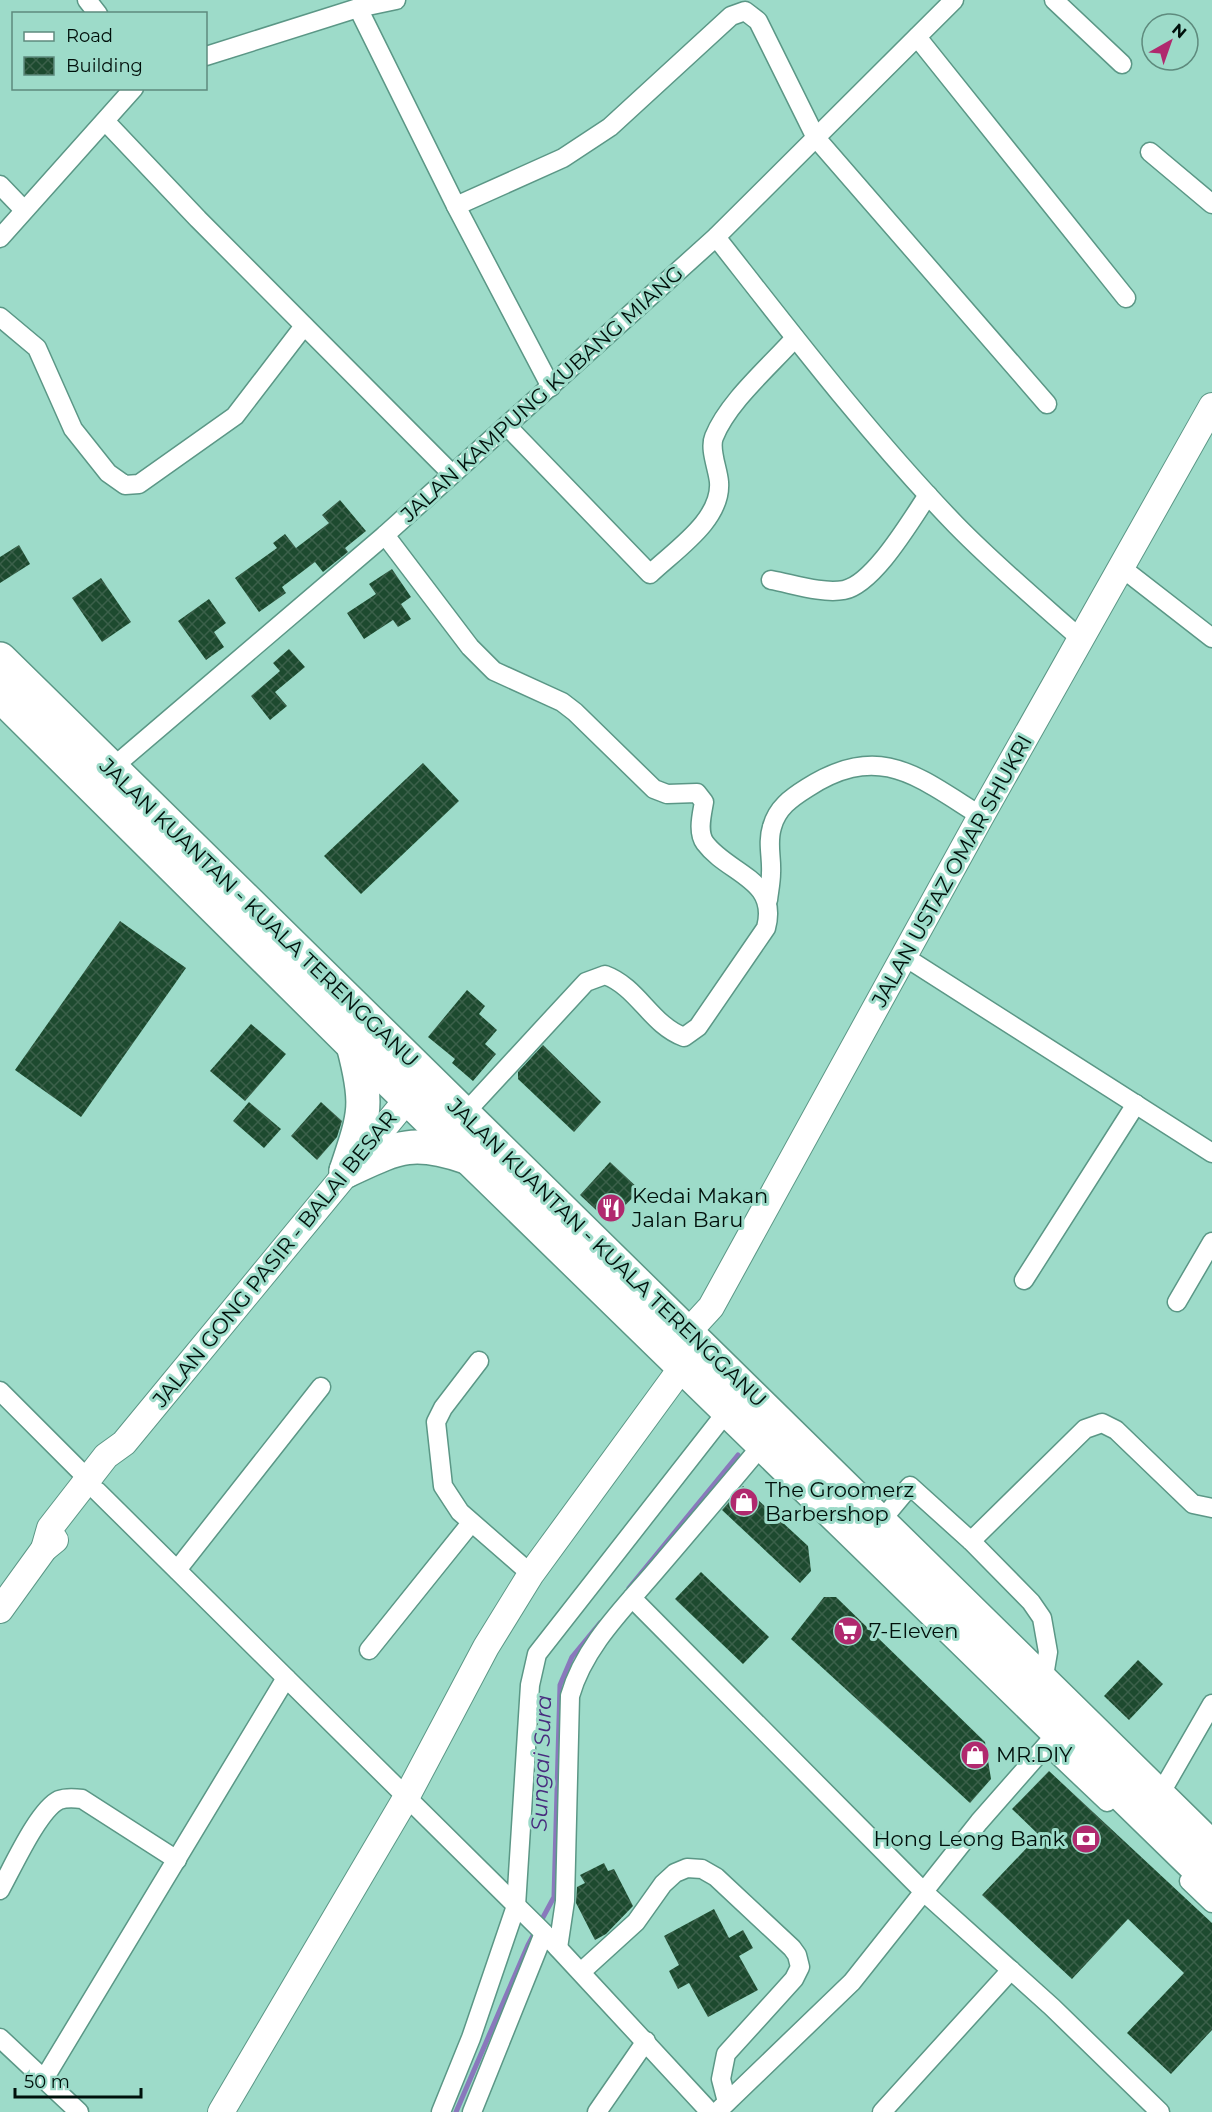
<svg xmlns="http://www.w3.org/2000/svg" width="1212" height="2112" viewBox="0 0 1212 2112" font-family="Montserrat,sans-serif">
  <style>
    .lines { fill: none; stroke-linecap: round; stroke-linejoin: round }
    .stream { stroke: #8978bc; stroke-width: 5 }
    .building { fill: url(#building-cross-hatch) }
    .street-casing { stroke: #5b9786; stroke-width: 21 }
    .secondary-casing { stroke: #5b9786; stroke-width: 28 }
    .highway-casing { stroke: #5b9786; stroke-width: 36 }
    .street { stroke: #fff; stroke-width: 18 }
    .secondary { stroke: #fff; stroke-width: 26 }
    .highway { stroke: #fff; stroke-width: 33 }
    .labels { text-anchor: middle; stroke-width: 6; stroke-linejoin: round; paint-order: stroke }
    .street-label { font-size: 21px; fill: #00100b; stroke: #9ddbc9 }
    .poi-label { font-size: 21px; fill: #00100b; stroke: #9ddbc9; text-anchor: start }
    .water-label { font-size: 22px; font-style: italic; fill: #482c7e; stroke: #9ddbc9 }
  </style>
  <defs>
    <pattern id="building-cross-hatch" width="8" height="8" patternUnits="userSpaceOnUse" patternTransform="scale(1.5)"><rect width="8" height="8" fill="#1d4a2f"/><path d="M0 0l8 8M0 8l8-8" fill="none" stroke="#3b604a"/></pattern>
  </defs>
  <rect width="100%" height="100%" fill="#9ddbc9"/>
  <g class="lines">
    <!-- stream -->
    <g class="stream">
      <path d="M629 1588 738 1455"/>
      <path d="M456 2112 528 1945 554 1897 560 1685 572 1657 600 1623"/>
    </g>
  </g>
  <!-- building -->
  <g class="building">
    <path d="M340 500 366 531 345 548 348 552 323 572 315 562 282 587 286 593 259 612 235 578 277 548 273 543 285 534 296 548 329 523 322 515Z"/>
    <path d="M19 545 30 564 0 583V557Z"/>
    <path d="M392 569 411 597 401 604 411 619 398 627 393 620 364 639 347 613 376 594 369 584Z"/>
    <path d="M101 578 131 622 102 642 72 598Z"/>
    <path d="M209 599 226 623 214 632 224 647 206 660 178 621Z"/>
    <path d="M289 649 305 667 275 692 287 706 270 720 251 696 280 671 273 663Z"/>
    <path d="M423 763 459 801 361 894 324 856Z"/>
    <path d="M120 921 186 968 81 1117 15 1070Z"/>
    <path d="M467 990 485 1006 479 1014 497 1030 485 1044 496 1054 473 1081 452 1063 455 1059 428 1037Z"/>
    <path d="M251 1024 286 1054 245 1101 210 1071Z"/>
    <path d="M543 1045 601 1102 574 1132 518 1079V1072Z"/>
    <path d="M249 1102 281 1129 264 1148 233 1121Z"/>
    <path d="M321 1102 342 1121 337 1137 317 1160 291 1136Z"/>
    <path d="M610 1162 640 1190 609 1222 580 1195Z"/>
    <path d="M743 1486 808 1546 811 1571 800 1583 722 1510Z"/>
    <path d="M701 1572 769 1637 743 1664 675 1599Z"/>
    <path d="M824 1597H836L985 1742 991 1779 970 1803 791 1639Z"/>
    <path d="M1138 1660 1163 1684 1129 1720 1104 1696Z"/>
    <path d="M1049 1771 1212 1923V2030L1171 2074 1127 2033 1184 1973 1128 1919 1072 1979 982 1895 1039 1835 1012 1809Z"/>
    <path d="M604 1863 608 1871 614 1869 633 1906 606 1934 595 1940 576 1903 577 1887 585 1883 580 1875Z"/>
    <path d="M714 1909 729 1938 743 1930 753 1948 739 1956 758 1990 708 2017 689 1983 678 1989 669 1971 679 1965 664 1936Z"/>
  </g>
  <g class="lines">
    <!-- street casing -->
    <g class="street-casing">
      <g id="street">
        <path d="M87 0 98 14"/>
        <path d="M1054 0 1122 64"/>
        <path d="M358 8 456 206 551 387"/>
        <path d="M917 37 1126 298"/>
        <path d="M206 56 358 8 396 0"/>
        <path d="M106 122 198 219 452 474"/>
        <path d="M1150 152 1212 204"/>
        <path d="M0 185 24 210"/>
        <path d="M456 206 563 158 610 127 731 16 745 11 758 21 816 138 1047 404"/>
        <path d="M716 237C793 335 870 436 956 525 996 566 1039 602 1081 639"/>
        <path d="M0 238 134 88"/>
        <path d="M0 317 37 348 73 429 108 473 125 485 139 484 235 416 304 326"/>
        <path d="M507 426 650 574C675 550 722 520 719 482 718 469 709 449 714 437 728 402 769 367 795 338"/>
        <path d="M385 535 470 647 494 671 562 702 575 712 654 789 667 794 697 793 704 802C702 814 697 832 705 843 728 874 779 879 766 928L698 1027 684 1037C651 1025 638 987 605 975L586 982 465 1113"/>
        <path d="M1122 568 1212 638"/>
        <path d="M771 580C793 584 822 594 844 590 874 584 911 520 928 495"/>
        <path d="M112 768 385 535 716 237 954 0"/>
        <path d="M768 900C769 891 771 882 771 873 772 857 767 843 772 827 777 808 791 798 807 788 880 741 918 777 981 816"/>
        <path d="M905 957 1212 1153"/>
        <path d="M1024 1280 1136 1104"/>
        <path d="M1177 1302 1212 1242"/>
        <path d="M479 1361 443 1408 436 1422 443 1486 460 1512 531 1574"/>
        <path d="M0 1391 88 1479"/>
        <path d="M97 1491 544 1933 710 2112"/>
        <path d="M880 1522 910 1486 971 1541 1031 1602 1042 1618 1048 1652 1043 1682"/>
        <path d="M971 1541 1085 1429 1102 1423 1116 1430 1193 1504 1212 1508"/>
        <path d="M177 1570 321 1387"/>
        <path d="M632 1598 925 1893 1052 2007 1160 2112"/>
        <path d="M369 1650 471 1523"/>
        <path d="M1047 1745 1107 1802"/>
        <path d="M1159 1796 1212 1704"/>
        <path d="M1189 1881 1212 1903"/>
        <path d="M0 1890C12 1869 38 1810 59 1800 67 1797 75 1798 82 1799L177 1860"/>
        <path d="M558 1948 565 1901 570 1696C584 1646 625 1607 658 1568 693 1527 728 1486 762 1445"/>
        <path d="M581 1972 636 1922 663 1884 675 1873 687 1868 702 1869 716 1877 792 1948 797 1955 800 1967 794 1979 726 2054 721 2079 727 2102"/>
        <path d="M0 2038 79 2112"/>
        <path d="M44 2079 286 1678"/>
        <path d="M441 2112 471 2038 516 1906 530 1685 537 1654 728 1410"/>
        <path d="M472 2112 544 1933"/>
        <path d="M597 2112 646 2041"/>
        <path d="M717 2112 852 1982 979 1822 1058 1732"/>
        <path d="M882 2112 1011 1970"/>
      </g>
    </g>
    <!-- secondary casing -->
    <g class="secondary-casing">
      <g id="secondary">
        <path d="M688 1332 711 1307 981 816 1212 406"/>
        <path d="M44 1549 50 1528 106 1456 124 1443 419 1085"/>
        <path d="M0 1610 44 1549 55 1540"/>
        <path d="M221 2112 406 1798 486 1647 531 1574 683 1366"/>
      </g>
    </g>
    <!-- highway casing -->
    <g class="highway-casing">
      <g id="highway">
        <path d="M0 659 1212 1848"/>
        <path d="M0 695 353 1045 1212 1882"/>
        <path d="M346 1171C396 1148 411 1138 466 1157"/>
        <path d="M346 1171C365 1114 369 1105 353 1045"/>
      </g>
    </g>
    <!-- street -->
    <use href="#street" class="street"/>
    <!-- secondary -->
    <use href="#secondary" class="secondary"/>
    <!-- highway -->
    <use href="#highway" class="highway"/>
  </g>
  <!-- icons -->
  <defs>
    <g id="restaurant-disc" transform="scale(1.5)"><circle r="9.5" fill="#b0296e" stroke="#9ddbc9"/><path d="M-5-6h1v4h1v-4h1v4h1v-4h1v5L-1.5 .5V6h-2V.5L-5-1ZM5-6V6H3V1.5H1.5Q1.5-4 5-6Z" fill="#fff"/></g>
    <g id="shop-disc" transform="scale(1.5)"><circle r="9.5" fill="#b0296e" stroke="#9ddbc9"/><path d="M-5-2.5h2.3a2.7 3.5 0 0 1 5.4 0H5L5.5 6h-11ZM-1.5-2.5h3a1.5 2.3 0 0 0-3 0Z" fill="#fff"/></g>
    <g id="supermarket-disc" transform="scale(1.5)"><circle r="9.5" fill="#b0296e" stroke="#9ddbc9"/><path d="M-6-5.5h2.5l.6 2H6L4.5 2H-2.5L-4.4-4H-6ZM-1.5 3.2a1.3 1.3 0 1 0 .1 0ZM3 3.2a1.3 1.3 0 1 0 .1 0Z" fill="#fff"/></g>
    <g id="bank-disc" transform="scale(1.5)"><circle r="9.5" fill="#b0296e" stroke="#9ddbc9"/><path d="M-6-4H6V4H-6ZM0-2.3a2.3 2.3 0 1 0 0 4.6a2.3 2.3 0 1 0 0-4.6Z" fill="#fff"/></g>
  </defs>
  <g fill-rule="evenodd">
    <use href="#restaurant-disc" x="611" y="1208"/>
    <use href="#shop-disc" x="744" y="1502"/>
    <use href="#supermarket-disc" x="848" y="1631"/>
    <use href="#shop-disc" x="975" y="1755"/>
    <use href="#bank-disc" x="1086" y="1839"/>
  </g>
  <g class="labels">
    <!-- street labels -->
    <g class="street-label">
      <text transform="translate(542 394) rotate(-42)" y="7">JALAN KAMPUNG KUBANG MIANG</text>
      <text transform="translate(952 871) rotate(-61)" y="7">JALAN USTAZ OMAR SHUKRI</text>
      <text transform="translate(259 913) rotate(44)" y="7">JALAN KUANTAN - KUALA TERENGGANU</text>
      <text transform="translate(607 1253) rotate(44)" y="7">JALAN KUANTAN - KUALA TERENGGANU</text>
      <text transform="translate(275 1259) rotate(-51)" y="7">JALAN GONG PASIR - BALAI BESAR</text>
    </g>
    <!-- poi labels -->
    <g class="poi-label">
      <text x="632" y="1203">Kedai Makan<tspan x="632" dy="24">Jalan Baru</tspan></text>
      <text x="765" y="1497">The Groomerz<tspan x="765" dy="24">Barbershop</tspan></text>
      <text x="869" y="1638">7-Eleven</text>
      <text x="996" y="1762">MR.DIY</text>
      <text x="1065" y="1846" text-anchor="end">Hong Leong Bank</text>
    </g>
    <!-- water labels -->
    <g class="water-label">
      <text transform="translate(541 1763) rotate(-88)" y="8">Sungai Sura</text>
    </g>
  </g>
  <!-- legend -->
  <rect x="12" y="12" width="195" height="78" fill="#9ddbc9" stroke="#5e8a7d" stroke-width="1.5"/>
  <rect x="24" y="32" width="30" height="9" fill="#ffffff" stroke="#5e8a7d" stroke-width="1.5"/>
  <text x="66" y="42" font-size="18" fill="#00100b">Road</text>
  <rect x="24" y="57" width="30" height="18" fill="url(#building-cross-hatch)" stroke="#5e8a7d" stroke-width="1.5"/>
  <text x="66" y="72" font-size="18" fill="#00100b">Building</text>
  <!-- north arrow -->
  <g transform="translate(1170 42) rotate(40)"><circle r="28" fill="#9ddbc9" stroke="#5e8a7d" stroke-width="1.5"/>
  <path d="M0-4.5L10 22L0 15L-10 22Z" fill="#b0296e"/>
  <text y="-9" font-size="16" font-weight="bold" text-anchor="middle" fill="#00100b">N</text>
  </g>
  <!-- scale -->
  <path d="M15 2088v9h126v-9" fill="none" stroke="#00100b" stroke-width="3"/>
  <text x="24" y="2088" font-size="18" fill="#00100b" stroke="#9ddbc9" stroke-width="4.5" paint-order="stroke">50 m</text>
</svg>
